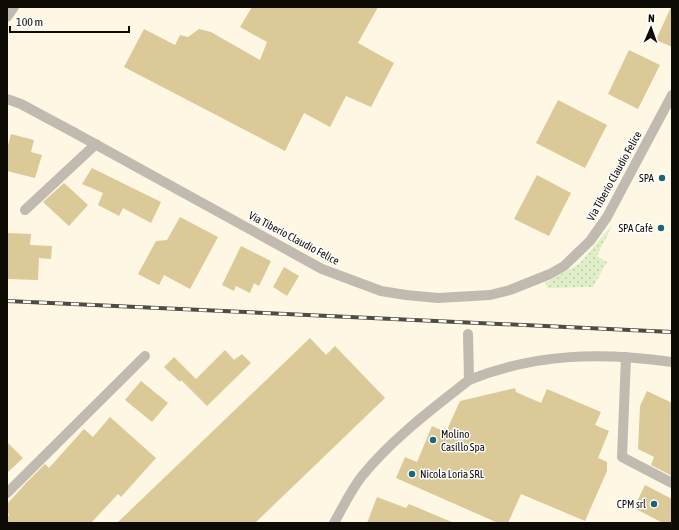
<svg xmlns="http://www.w3.org/2000/svg" width="679" height="530" viewBox="0 0 679 530" font-family="'Asap Condensed',sans-serif">
  <style>
    .green { fill: url(#green-dots) }
    .building { fill: #dbc997 }
    .lines { fill: none; stroke-linecap: round; stroke-linejoin: round }
    .minor { stroke: #c0bab0; stroke-width: 10 }
    .rail-casing { stroke: #4f4b41; stroke-width: 4 }
    .rail { stroke: #fff; stroke-width: 2.5; stroke-dasharray: 8; stroke-linecap: butt }
    .poi-dot { fill: #1e6674; stroke: #fff; stroke-width: 1.5 }
    .labels { text-anchor: middle; stroke-width: 3; stroke-linejoin: round; paint-order: stroke }
    .street-label { font-size: 11px; fill: #0e0b05; stroke: #fff }
    .poi-label { font-size: 11px; fill: #0e0b05; stroke: #fff; text-anchor: end }
  </style>
  <defs>
    <pattern id="green-dots" width="8" height="8" patternUnits="userSpaceOnUse"><rect width="8" height="8" fill="#e0efc7"/><path d="M2 2h.1M6 6h.1" fill="none" stroke="#bfcca9" stroke-width="1.8" stroke-linecap="round"/></pattern>
  </defs>
  <rect width="100%" height="100%" fill="#fef7e4"/>
  <!-- green -->
  <path class="green" d="M613 224 597 256 607 262 593 287 548 288 545 283 579 264Z"/>
  <!-- building -->
  <g class="building">
    <path d="M252 7H378L358 43 394 63 371 107 346 96 330 127 304 113 285 151 124 67 144 29 175 45 180 35 188 37 199 29 211 32 260 60 267 42 240 27Z"/>
    <path d="M671 7H672V47L656 40Z"/>
    <path d="M629 50 660 65 638 109 608 94Z"/>
    <path d="M558 100 607 125 585 168 536 143Z"/>
    <path d="M11 134 34 140 31 152 42 155 35 178 7 171V149Z"/>
    <path d="M92 168 161 202 151 223 123 208 119 216 98 205 103 193 82 184Z"/>
    <path d="M537 175 571 193 549 236 514 219Z"/>
    <path d="M64 183 88 205 69 226 43 202Z"/>
    <path d="M180 217 218 237 190 289 164 275 159 285 138 274 156 241 167 240Z"/>
    <path d="M7 233 31 234 30 245 52 246 51 259 39 258 38 280 7 279Z"/>
    <path d="M241 246 271 261 259 286 254 283 250 293 236 286 234 291 222 285Z"/>
    <path d="M284 267 299 276 287 296 273 287Z"/>
    <path d="M310 338 326 355 335 346 385 398 255 523H117Z"/>
    <path d="M225 350 234 360 242 354 251 363 207 406 181 380 180 382 164 367 174 357 196 379Z"/>
    <path d="M141 381 168 403 152 422 125 400Z"/>
    <path d="M515 388 516 392 541 403 547 389 601 412 595 425 609 431 598 458 607 462V471L585 521 521 494 508 523H498L396 478 405 457 417 462 432 426 446 432 460 401Z"/>
    <path d="M647 391 672 403V476L651 465 654 457 638 449 640 406Z"/>
    <path d="M110 417 156 458 121 497 118 494 91 523H7V517L9 515 7 511V504L27 482 45 464 49 468 84 429 93 437Z"/>
    <path d="M7 442 23 458 7 473Z"/>
    <path d="M645 485 672 499V523H663L634 508Z"/>
    <path d="M377 497 406 508 409 504 454 523H367Z"/>
  </g>
  <g class="lines">
    <!-- minor -->
    <g class="minor">
      <path d="M7 17 14 7"/>
      <path d="M7 99 21 104 75 133 322 269 381 291 406 295 438 298 490 295 510 290 550 274 564 266 590 241 607 217 672 95"/>
      <path d="M25 210 96 144"/>
      <path d="M626 357 622 457 672 483"/>
      <path d="M469 380C537 353 601 352 672 362"/>
      <path d="M7 493 145 356"/>
      <path d="M334 523C343 507 351 490 362 476 392 439 432 409 469 380L468 334"/>
    </g>
    <!-- rail casing -->
    <g class="rail-casing">
      <path id="rail" d="M7 301 672 332"/>
    </g>
    <!-- rail -->
    <use href="#rail" class="rail"/>
  </g>
  <!-- markers -->
  <g class="poi-dot">
    <circle cx="662" cy="178" r="4"/>
    <circle cx="661" cy="228" r="4"/>
    <circle cx="433" cy="440" r="4"/>
    <circle cx="412" cy="474" r="4"/>
    <circle cx="654" cy="504" r="4"/>
  </g>
  <g class="labels">
    <!-- street labels -->
    <g class="street-label">
      <text transform="translate(614 176) rotate(-61)" y="4">Via Tiberio Claudio Felice</text>
      <text transform="translate(294 238) rotate(28)" y="4">Via Tiberio Claudio Felice</text>
    </g>
    <!-- poi labels -->
    <g class="poi-label">
      <text x="654" y="182">SPA</text>
      <text x="653" y="232">SPA Cafè</text>
      <text x="441" y="438" text-anchor="start">Molino<tspan x="441" dy="13">Casillo Spa</tspan></text>
      <text x="420" y="478" text-anchor="start">Nicola Loria SRL</text>
      <text x="646" y="508">CPM srl</text>
    </g>
  </g>
  <!-- border -->
  <rect width="679" height="530" fill="none" stroke="#0e0b05" stroke-width="16"/>
  <!-- north arrow -->
  <g transform="translate(651 28) rotate(2)" stroke="#ffffff" stroke-width="3" paint-order="stroke">
  <path d="M0-3L7 15L0 10L-7 15Z" fill="#0e0b05"/>
  <text y="-6" font-size="11" font-weight="bold" text-anchor="middle" fill="#0e0b05">N</text>
  </g>
  <!-- scale -->
  <path d="M10 26v6h119v-6" fill="none" stroke="#0e0b05" stroke-width="2"/>
  <text x="16" y="26" font-size="12" fill="#0e0b05" stroke="#ffffff" stroke-width="3" paint-order="stroke">100 m</text>
</svg>
